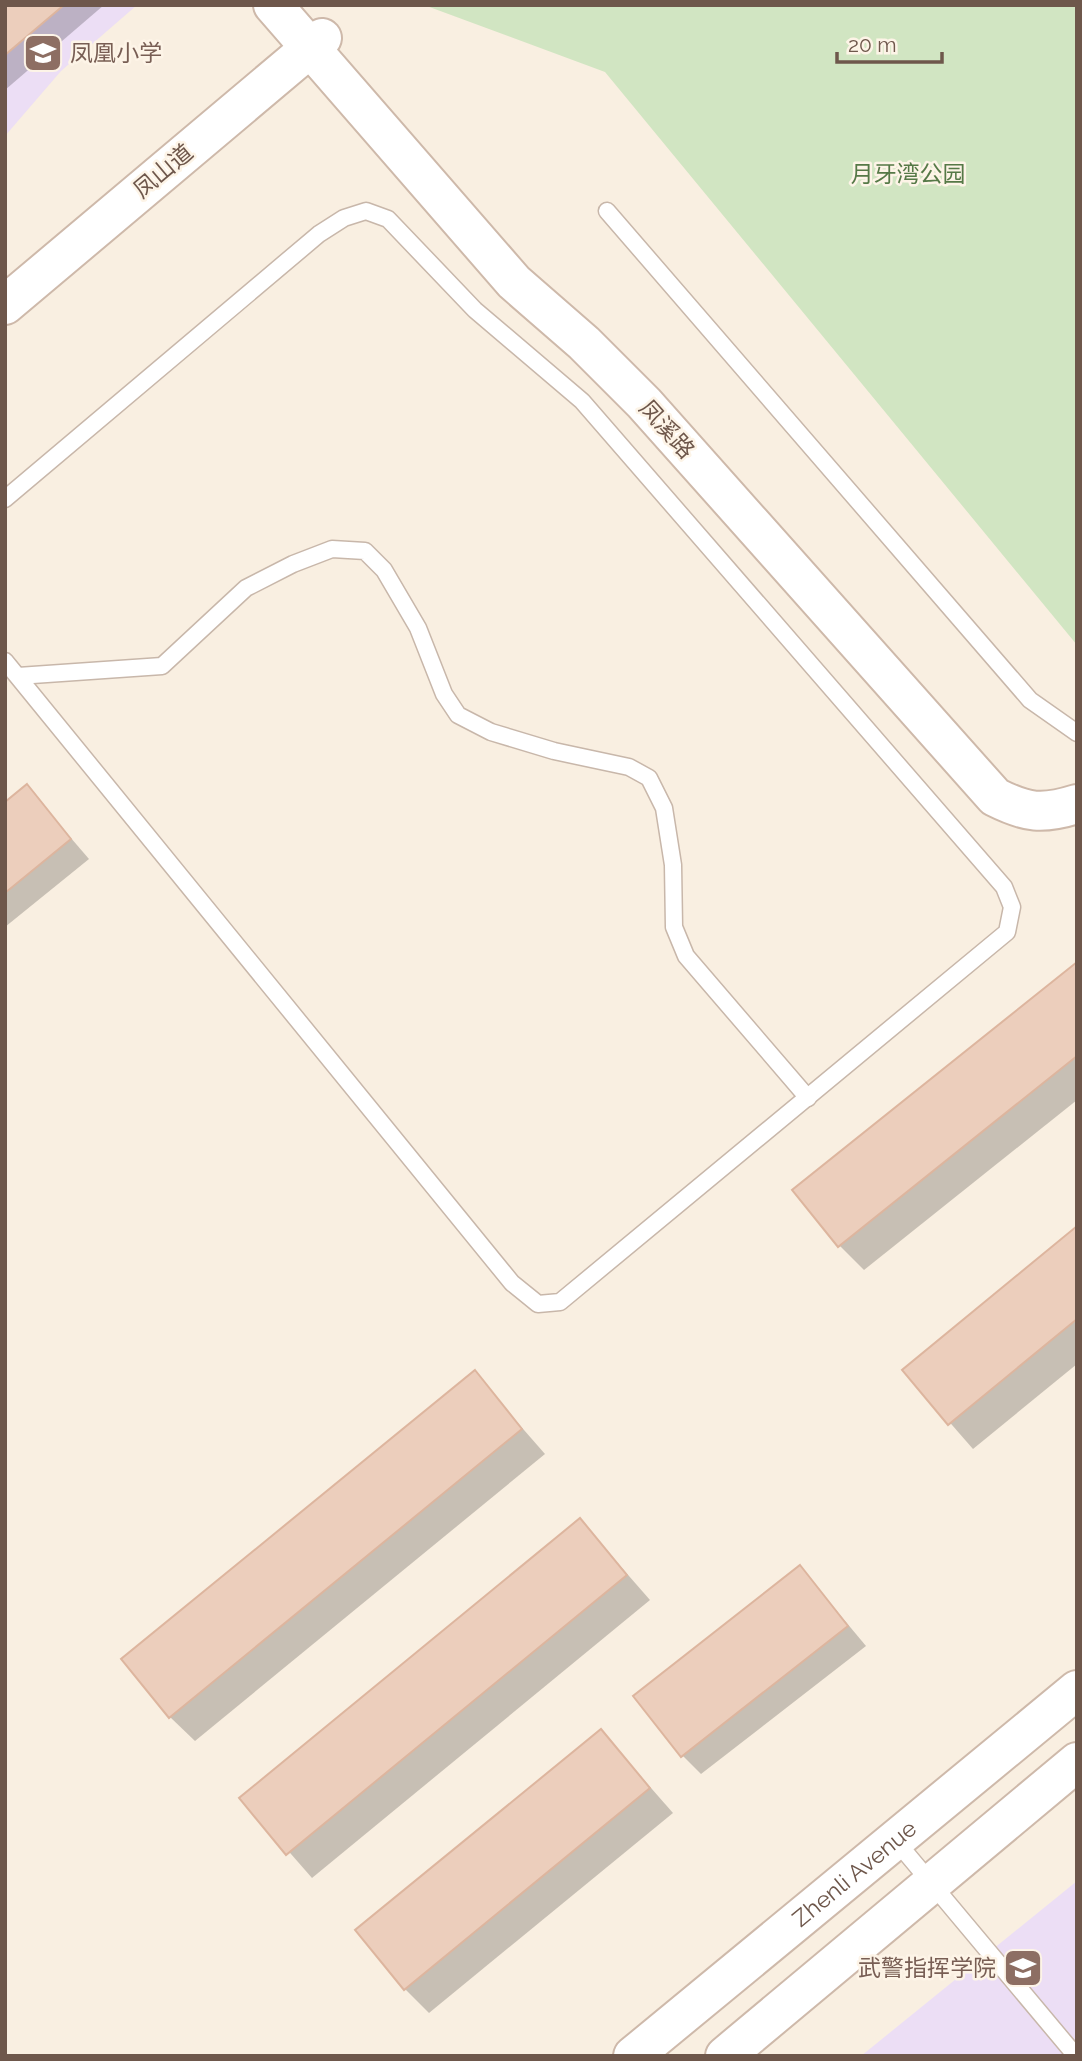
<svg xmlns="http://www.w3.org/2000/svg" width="1082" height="2061" viewBox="0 0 1082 2061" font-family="Raleway,'Noto Sans SC',sans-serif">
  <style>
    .education { fill: #ecdef5 }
    .green { fill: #d1e5c2 }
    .shadow { fill: #0003 }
    .building { fill: #eccebc; stroke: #ddb59e; stroke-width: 2 }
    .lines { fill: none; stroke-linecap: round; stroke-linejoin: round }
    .lane-casing { stroke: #c8b7aa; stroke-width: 19 }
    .secondary-casing { stroke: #ceb9aa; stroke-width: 42 }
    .lane { stroke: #fff; stroke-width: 16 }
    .secondary { stroke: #fff; stroke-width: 38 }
    .labels { text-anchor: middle; stroke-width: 5; stroke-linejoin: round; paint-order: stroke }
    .education-label { font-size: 23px; fill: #785e54; stroke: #fdf4e7; text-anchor: start }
    .street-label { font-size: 23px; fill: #6e574b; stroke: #fdf4e7 }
    .park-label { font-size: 23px; fill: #567947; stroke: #fdf4e7 }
  </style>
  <rect width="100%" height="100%" fill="#f9efe1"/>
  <!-- education -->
  <g class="education">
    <path d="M5 5H137L61 71 5 136Z"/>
    <path d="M1077 1881V2056H861Z"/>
  </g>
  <!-- green -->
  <path class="green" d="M424 5H1077V645L605 72Z"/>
  <!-- shadow -->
  <g class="shadow">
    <path d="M5 5H104L5 90Z"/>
    <path d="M27 787 89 859 5 927V804Z"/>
    <path d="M1077 964V1100L864 1270 840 1246 795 1190Z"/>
    <path d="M1077 1228V1364L973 1449 904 1370Z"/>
    <path d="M474 1373 545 1454 195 1741 170 1717Z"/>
    <path d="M580 1520 650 1600 312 1878 242 1798Z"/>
    <path d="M800 1567 866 1646 701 1774 682 1755Z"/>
    <path d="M601 1731 673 1813 429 2013 405 1989Z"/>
  </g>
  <!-- building -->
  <g class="building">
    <path d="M5 5H64L5 55Z"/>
    <path d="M27 784 71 839 5 893V802Z"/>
    <path d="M1077 962V1056L838 1247 792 1190Z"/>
    <path d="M1077 1226V1319L948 1425 902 1370Z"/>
    <path d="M475 1370 522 1429 169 1718 121 1659Z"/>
    <path d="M580 1518 627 1575 286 1855 239 1798Z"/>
    <path d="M800 1565 848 1626 681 1757 633 1696Z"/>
    <path d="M601 1729 650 1788 404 1990 355 1930Z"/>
  </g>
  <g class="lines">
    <!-- lane casing -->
    <g class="lane-casing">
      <g id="lane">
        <path d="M607 211 1030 700 1077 733"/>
        <path d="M5 499 319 234 344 218 366 211 388 219 475 310 582 401 1004 887 1012 907 1007 932 560 1302 538 1304 512 1283 5 661"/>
        <path d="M18 676 162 666 246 588 293 564 332 549 365 551 384 570 418 628 444 694 458 715 491 732 554 751 629 767 649 778 664 808 673 865 674 927 686 956 808 1098"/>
        <path d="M896 1841 1076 2056"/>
      </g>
    </g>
    <!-- secondary casing -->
    <g class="secondary-casing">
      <g id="secondary">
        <path d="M273 5 514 282 584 343 644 403 995 797C1027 813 1042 815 1077 804"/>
        <path d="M5 305 322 38"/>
        <path id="s1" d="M633 2056 1077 1690"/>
        <path d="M725 2056 1077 1762"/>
      </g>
    </g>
    <!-- lane -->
    <use href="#lane" class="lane"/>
    <!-- secondary -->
    <use href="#secondary" class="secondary"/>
  </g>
  <!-- icons -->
  <defs>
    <g id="school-square" transform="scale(2.0125)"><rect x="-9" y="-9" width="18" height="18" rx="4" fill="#8d6e63" stroke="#fdf4e7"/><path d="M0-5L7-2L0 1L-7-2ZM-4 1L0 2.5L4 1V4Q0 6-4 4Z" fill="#fff"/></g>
    <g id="university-square" transform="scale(2.0125)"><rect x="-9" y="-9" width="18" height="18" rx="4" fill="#8d6e63" stroke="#fdf4e7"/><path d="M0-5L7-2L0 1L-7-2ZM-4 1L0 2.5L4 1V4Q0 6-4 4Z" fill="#fff"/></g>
  </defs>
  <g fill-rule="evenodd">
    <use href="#school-square" x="43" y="53"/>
    <use href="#university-square" x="1023" y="1968"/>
  </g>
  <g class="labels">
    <!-- education labels -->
    <g class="education-label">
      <text x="70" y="61">凤凰小学</text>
      <text x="996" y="1976" text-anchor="end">武警指挥学院</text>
    </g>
    <!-- street labels -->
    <g class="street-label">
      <text transform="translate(163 171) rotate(-40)" y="8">凤山道</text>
      <text transform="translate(667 429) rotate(48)" y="8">凤溪路</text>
      <text dy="8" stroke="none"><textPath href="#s1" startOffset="287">Zhenli Avenue</textPath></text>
    </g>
    <!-- park labels -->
    <g class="park-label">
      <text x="908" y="182">月牙湾公园</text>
    </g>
  </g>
  <!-- border -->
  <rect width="1082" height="2061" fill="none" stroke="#6e574b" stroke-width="14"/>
  <!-- scale -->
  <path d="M837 52v10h105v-10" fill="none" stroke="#6e574b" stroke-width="3.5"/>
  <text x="848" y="52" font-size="21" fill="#6e574b" stroke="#fdf4e7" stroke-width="5" paint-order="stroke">20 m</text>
</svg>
